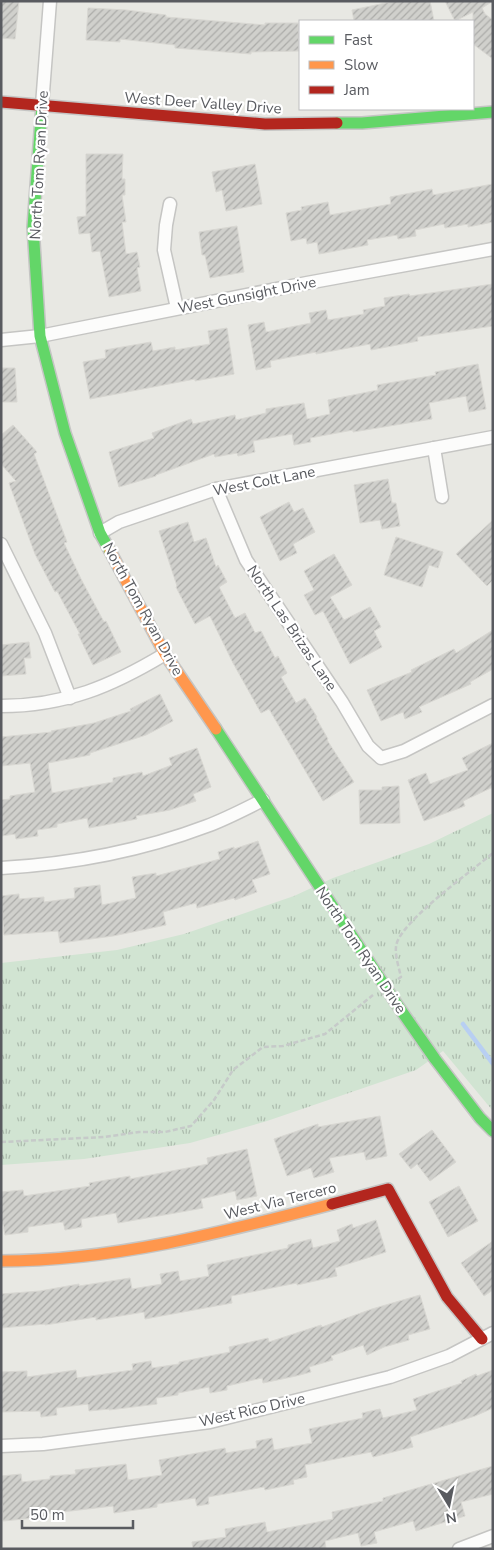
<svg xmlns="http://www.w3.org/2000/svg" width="494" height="1550" viewBox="0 0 494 1550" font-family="'Nunito Sans',sans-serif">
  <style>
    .grass { fill: url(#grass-tufts) }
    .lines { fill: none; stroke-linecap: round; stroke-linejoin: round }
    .stream { stroke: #b8cff2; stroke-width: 4.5 }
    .building { fill: url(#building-hatch); stroke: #d8d7d2 }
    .street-casing { stroke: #c5c5c3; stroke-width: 15 }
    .fast-casing { stroke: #c5c5c4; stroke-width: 14 }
    .slow-casing { stroke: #c5c5c4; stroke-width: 14 }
    .jam-casing { stroke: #c5c5c4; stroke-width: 14 }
    .path { stroke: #c6cac9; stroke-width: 2.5; stroke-dasharray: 5 2.5; stroke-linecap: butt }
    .street { stroke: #fcfcfb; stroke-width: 12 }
    .fast { stroke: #63d668; stroke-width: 11 }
    .slow { stroke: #ff974d; stroke-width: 11 }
    .jam { stroke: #b3261e; stroke-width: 11 }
    .labels { text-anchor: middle; stroke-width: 4.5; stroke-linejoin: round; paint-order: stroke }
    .street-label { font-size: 15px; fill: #595b60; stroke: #fff }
  </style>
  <defs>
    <pattern id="grass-tufts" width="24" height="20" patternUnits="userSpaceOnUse" patternTransform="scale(1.25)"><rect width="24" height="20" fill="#d1e4d2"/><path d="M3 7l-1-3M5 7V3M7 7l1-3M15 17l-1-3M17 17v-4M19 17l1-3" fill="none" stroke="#adbcae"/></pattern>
    <pattern id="building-hatch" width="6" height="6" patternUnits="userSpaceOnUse" patternTransform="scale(1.25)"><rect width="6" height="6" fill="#d0d0cc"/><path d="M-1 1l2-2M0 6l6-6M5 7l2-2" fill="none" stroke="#acaca9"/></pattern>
  </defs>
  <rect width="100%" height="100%" fill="#e8e8e3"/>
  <!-- grass -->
  <path class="grass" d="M493 813V1111L443 1051 416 1070 267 1121 190 1143 84 1159 1 1165V963L117 950 184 934 294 896 333 878 429 844Z"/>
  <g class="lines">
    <!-- stream -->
    <path class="stream" d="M463 1024 493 1064"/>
  </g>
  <!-- building -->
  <g class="building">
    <path d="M1 1H19L15 39 1 38Z"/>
    <path d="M395 1H430L434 21H354L352 10Z"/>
    <path d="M445 1H493L482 8 485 14 493 20V59L473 44V12L455 21Z"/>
    <path d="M88 8 126 10 166 15V17L265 25V23H298L299 51 251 52V54L175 48V45L120 39V42L86 40Z"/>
    <path d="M86 154H123L122 179H125V195H122L126 222H122L126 254 137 252 140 267 137 268 141 291 109 297 100 251 92 252 90 233 79 234 77 217 86 216Z"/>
    <path d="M255 164 262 204 226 211 222 190 216 192 212 172Z"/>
    <path d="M493 184V222L468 227V224L445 228 444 224 415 230 416 236 398 239 397 235 367 240 368 245 319 254 317 242 307 244 306 238 291 241 286 213 302 210 301 207 328 202 330 215 391 204 390 197 432 189 433 195Z"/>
    <path d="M237 226 244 272 210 278 205 255H202L199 232Z"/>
    <path d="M493 284V326L417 337 418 341 371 350 370 344 316 354V352L270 361 271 367 256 370 248 325 264 322 266 332 311 323 309 313 326 310 328 320 364 314 363 310 385 306 384 298 409 294 410 296Z"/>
    <path d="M227 328 234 374 195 381V379L90 399 83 362 106 358 105 350 151 342 153 351 175 347V350L210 344 208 331Z"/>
    <path d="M478 364 486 409 469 412 466 396 429 403 432 419 353 432V430L310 438 311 442 294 445 292 434 253 441 255 452 238 456 237 453 215 457 214 454 156 475V476L119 487 109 452 154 438 152 433 191 419 193 424 235 415 236 420 266 413V409L304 403 307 419 330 414 328 400 378 390 377 385 436 375 435 372Z"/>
    <path d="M1 368H15L17 402H1Z"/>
    <path d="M13 425 37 452 34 454 67 542 64 543 81 579 104 622 106 621 121 652 93 665 78 634H80L57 591 55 592 35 554 9 483 16 481 1 464V435Z"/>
    <path d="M388 479 392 503H396L400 526 382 529 380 520 360 523 354 485Z"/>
    <path d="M289 502 294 512 303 508 315 532 293 544 297 553 280 561 260 517Z"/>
    <path d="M493 520V580L487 586 456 554Z"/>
    <path d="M188 522 194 542 206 538 216 567 218 565 227 582 219 587 235 618 245 613 255 633 261 631 275 658 278 656 287 673 281 677 296 703 305 698 317 717 316 718 328 739 327 740 354 782 323 801 269 709 261 713 233 663 210 616 195 624 176 587 177 586 159 531Z"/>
    <path d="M396 537 443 552 438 568 429 565 422 587 384 575Z"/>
    <path d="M334 554 352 585 330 597 344 620 370 607 381 627 374 631 382 647 350 664 323 611 315 615 304 595 314 590 304 571Z"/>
    <path d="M493 630V669L470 682 471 684 419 707 422 712 405 719 403 712 381 721 367 690 412 672 411 670 454 649 456 653Z"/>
    <path d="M29 642 31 658H24L26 674 1 676V645Z"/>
    <path d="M160 694 173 721 146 735 90 753V755L48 763 52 793 113 782V778L142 772 143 776 172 765 169 758 197 748 211 787 193 794 196 801 170 810 136 816 137 819 89 828 87 818 57 824V827L37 830 38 836 16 839 15 834 1 836V800L10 799V796L35 792 30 763 1 766V737L52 732 51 731 94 723 131 711 130 709Z"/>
    <path d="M493 743V787L463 801 465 806 424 821 408 780 426 773 430 784 468 770 462 758Z"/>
    <path d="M399 786 400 823 360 824 359 790H382V787Z"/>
    <path d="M258 841 270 874 252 880 257 892 235 900 234 898 197 908 196 903 163 912 166 925 113 936 60 943 58 931 4 935 1 896 19 894V899L44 897V902L75 898 74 888 100 885 102 905 136 898 132 877 156 873V876L220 859 218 852 234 847V849Z"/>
    <path d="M380 1116 387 1156 366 1160 364 1152 329 1158 334 1172 314 1178 311 1168 287 1176 274 1139 318 1124V1127Z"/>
    <path d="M432 1130 456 1162 430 1181 417 1164 411 1169 399 1154Z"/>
    <path d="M247 1149 257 1196 237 1200 235 1191 201 1199 203 1208 181 1212 118 1223 116 1213 81 1219 82 1227 65 1230 63 1222 28 1227V1232L5 1235 3 1224H1V1192L23 1190 24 1196 90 1186 89 1183 130 1176V1179L208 1164 207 1158Z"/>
    <path d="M459 1186 478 1221 448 1237 429 1202Z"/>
    <path d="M376 1220 386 1252 335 1268 337 1276 297 1285V1283L231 1296 232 1303 145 1319 144 1312 96 1320V1317L45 1325V1324L1 1328V1294L40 1291 79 1284V1286L130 1278 132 1289 162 1284 160 1274 178 1271 180 1281 209 1276 207 1265 288 1248V1245L311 1239 313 1248 340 1241 337 1230 352 1224 353 1228Z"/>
    <path d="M493 1241V1290L484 1296 461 1263Z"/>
    <path d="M420 1295 430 1329 408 1335 409 1340 384 1347 367 1355 363 1345 331 1356 333 1360 309 1367 311 1372 296 1376 263 1383 262 1378 227 1386V1390L210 1393 209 1387 178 1393V1395L156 1398 157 1404 109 1410V1409L89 1411 88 1404 56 1408 57 1415 41 1417 40 1411 1 1412V1372L27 1371V1377L76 1370 77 1378 133 1370 132 1364 151 1361 152 1368 179 1364V1362L230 1352 229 1347 268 1338 269 1342 321 1325 322 1327 372 1309Z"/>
    <path d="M493 1370V1408L475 1416 410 1437 413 1447 373 1457 371 1452 305 1465 307 1477 293 1480 294 1484 265 1490 264 1487 208 1497 209 1504 197 1506 195 1498 157 1504V1507L114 1513 113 1506 45 1514V1517L3 1521 1 1476 21 1474 22 1482 50 1479V1476L76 1474 75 1470 126 1464 128 1480 162 1475 159 1460 225 1448 226 1453 257 1448 256 1441 272 1438 274 1450 312 1443 309 1429 363 1418 362 1413 380 1409 383 1418 417 1410 413 1399 462 1383 461 1381 476 1374 477 1376Z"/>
    <path d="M493 1466V1494L461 1502 465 1516 416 1531 413 1521 374 1532 377 1543 361 1546 358 1533 325 1541 326 1549H193L192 1542 226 1537 225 1529 265 1522 267 1532 333 1519 332 1512 383 1501V1498Z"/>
  </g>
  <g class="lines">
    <!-- street casing -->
    <g class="street-casing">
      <g id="street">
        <path d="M42 105 50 1"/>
        <path d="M170 204 166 225 164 250 177 308"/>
        <path d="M1 340 40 336 307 283 493 249"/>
        <path d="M434 448 442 497"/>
        <path d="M216 489 246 560 342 702 368 746 381 758 404 751 493 705"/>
        <path d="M100 533 119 522 216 489 493 437"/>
        <path d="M1 544 45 633 70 698"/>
        <path d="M1 706C65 706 112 686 165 654"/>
        <path d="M1 868C71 864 141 851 207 826 226 819 245 809 263 800"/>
        <path d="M1 1446 43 1444 210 1422 390 1377 449 1356 493 1333"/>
        <path d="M459 1549 493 1536"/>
      </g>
    </g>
    <!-- fast casing -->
    <g class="fast-casing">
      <g id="fast">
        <path d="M42 105 33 227 40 336 65 433 100 533 110 551"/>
        <path d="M337 123H362L493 112"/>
        <path d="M216 729 398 1006 435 1059 480 1118 493 1131"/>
      </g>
    </g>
    <!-- slow casing -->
    <g class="slow-casing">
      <g id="slow">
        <path d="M110 551 165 654 216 729"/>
        <path d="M1 1261C113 1261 224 1232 332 1204"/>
      </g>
    </g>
    <!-- jam casing -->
    <g class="jam-casing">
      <g id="jam">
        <path d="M1 102 265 124 337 123"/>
        <path d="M332 1204 388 1189 447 1297 482 1339"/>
      </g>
    </g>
    <!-- path -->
    <g class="path">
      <path d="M398 979 401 977C399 968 395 956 396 947 397 924 473 870 493 853"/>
      <path d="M1 1142 104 1137 139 1132H165L191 1126 214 1100 233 1070 263 1047 283 1046 325 1034 373 995"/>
    </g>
    <!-- street -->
    <use href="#street" class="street"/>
    <!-- fast -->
    <use href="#fast" class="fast"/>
    <!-- slow -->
    <use href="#slow" class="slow"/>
    <!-- jam -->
    <use href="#jam" class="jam"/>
  </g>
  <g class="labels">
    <!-- street labels -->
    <g class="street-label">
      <text transform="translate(203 103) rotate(4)" y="5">West Deer Valley Drive</text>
      <text transform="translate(39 165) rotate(-87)" y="5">North Tom Ryan Drive</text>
      <text transform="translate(247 295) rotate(-11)" y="5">West Gunsight Drive</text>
      <text transform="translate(264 481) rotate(-11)" y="5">West Colt Lane</text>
      <text transform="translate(143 609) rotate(61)" y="5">North Tom Ryan Drive</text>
      <text transform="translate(292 628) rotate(56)" y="5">North Las Brizas Lane</text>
      <text transform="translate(361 950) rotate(56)" y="5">North Tom Ryan Drive</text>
      <text transform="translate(280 1201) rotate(-14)" y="5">West Via Tercero</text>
      <text transform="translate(252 1410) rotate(-13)" y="5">West Rico Drive</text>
    </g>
  </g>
  <!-- border -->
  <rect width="494" height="1550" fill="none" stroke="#595b60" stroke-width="5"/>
  <!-- legend -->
  <rect x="299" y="20" width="175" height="90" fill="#ffffff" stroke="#bdbdbf"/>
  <rect x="309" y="36" width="25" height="8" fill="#63d668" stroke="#bdbdbf"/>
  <text x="344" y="45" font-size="15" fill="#595b60">Fast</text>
  <rect x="309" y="61" width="25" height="8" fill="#ff974d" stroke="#bdbdbf"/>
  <text x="344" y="70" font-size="15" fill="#595b60">Slow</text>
  <rect x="309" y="86" width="25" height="8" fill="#b3261e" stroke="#bdbdbf"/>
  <text x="344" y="95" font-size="15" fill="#595b60">Jam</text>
  <!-- north arrow -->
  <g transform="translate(449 1505) rotate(170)" stroke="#ffffff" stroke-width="4" paint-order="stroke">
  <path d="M0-4L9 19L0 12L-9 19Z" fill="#595b60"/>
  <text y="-8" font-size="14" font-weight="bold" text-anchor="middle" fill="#595b60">N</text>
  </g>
  <!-- scale -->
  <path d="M22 1520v8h111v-8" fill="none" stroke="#595b60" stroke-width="2.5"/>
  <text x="30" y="1520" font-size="15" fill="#595b60" stroke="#ffffff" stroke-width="4" paint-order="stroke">50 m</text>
</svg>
